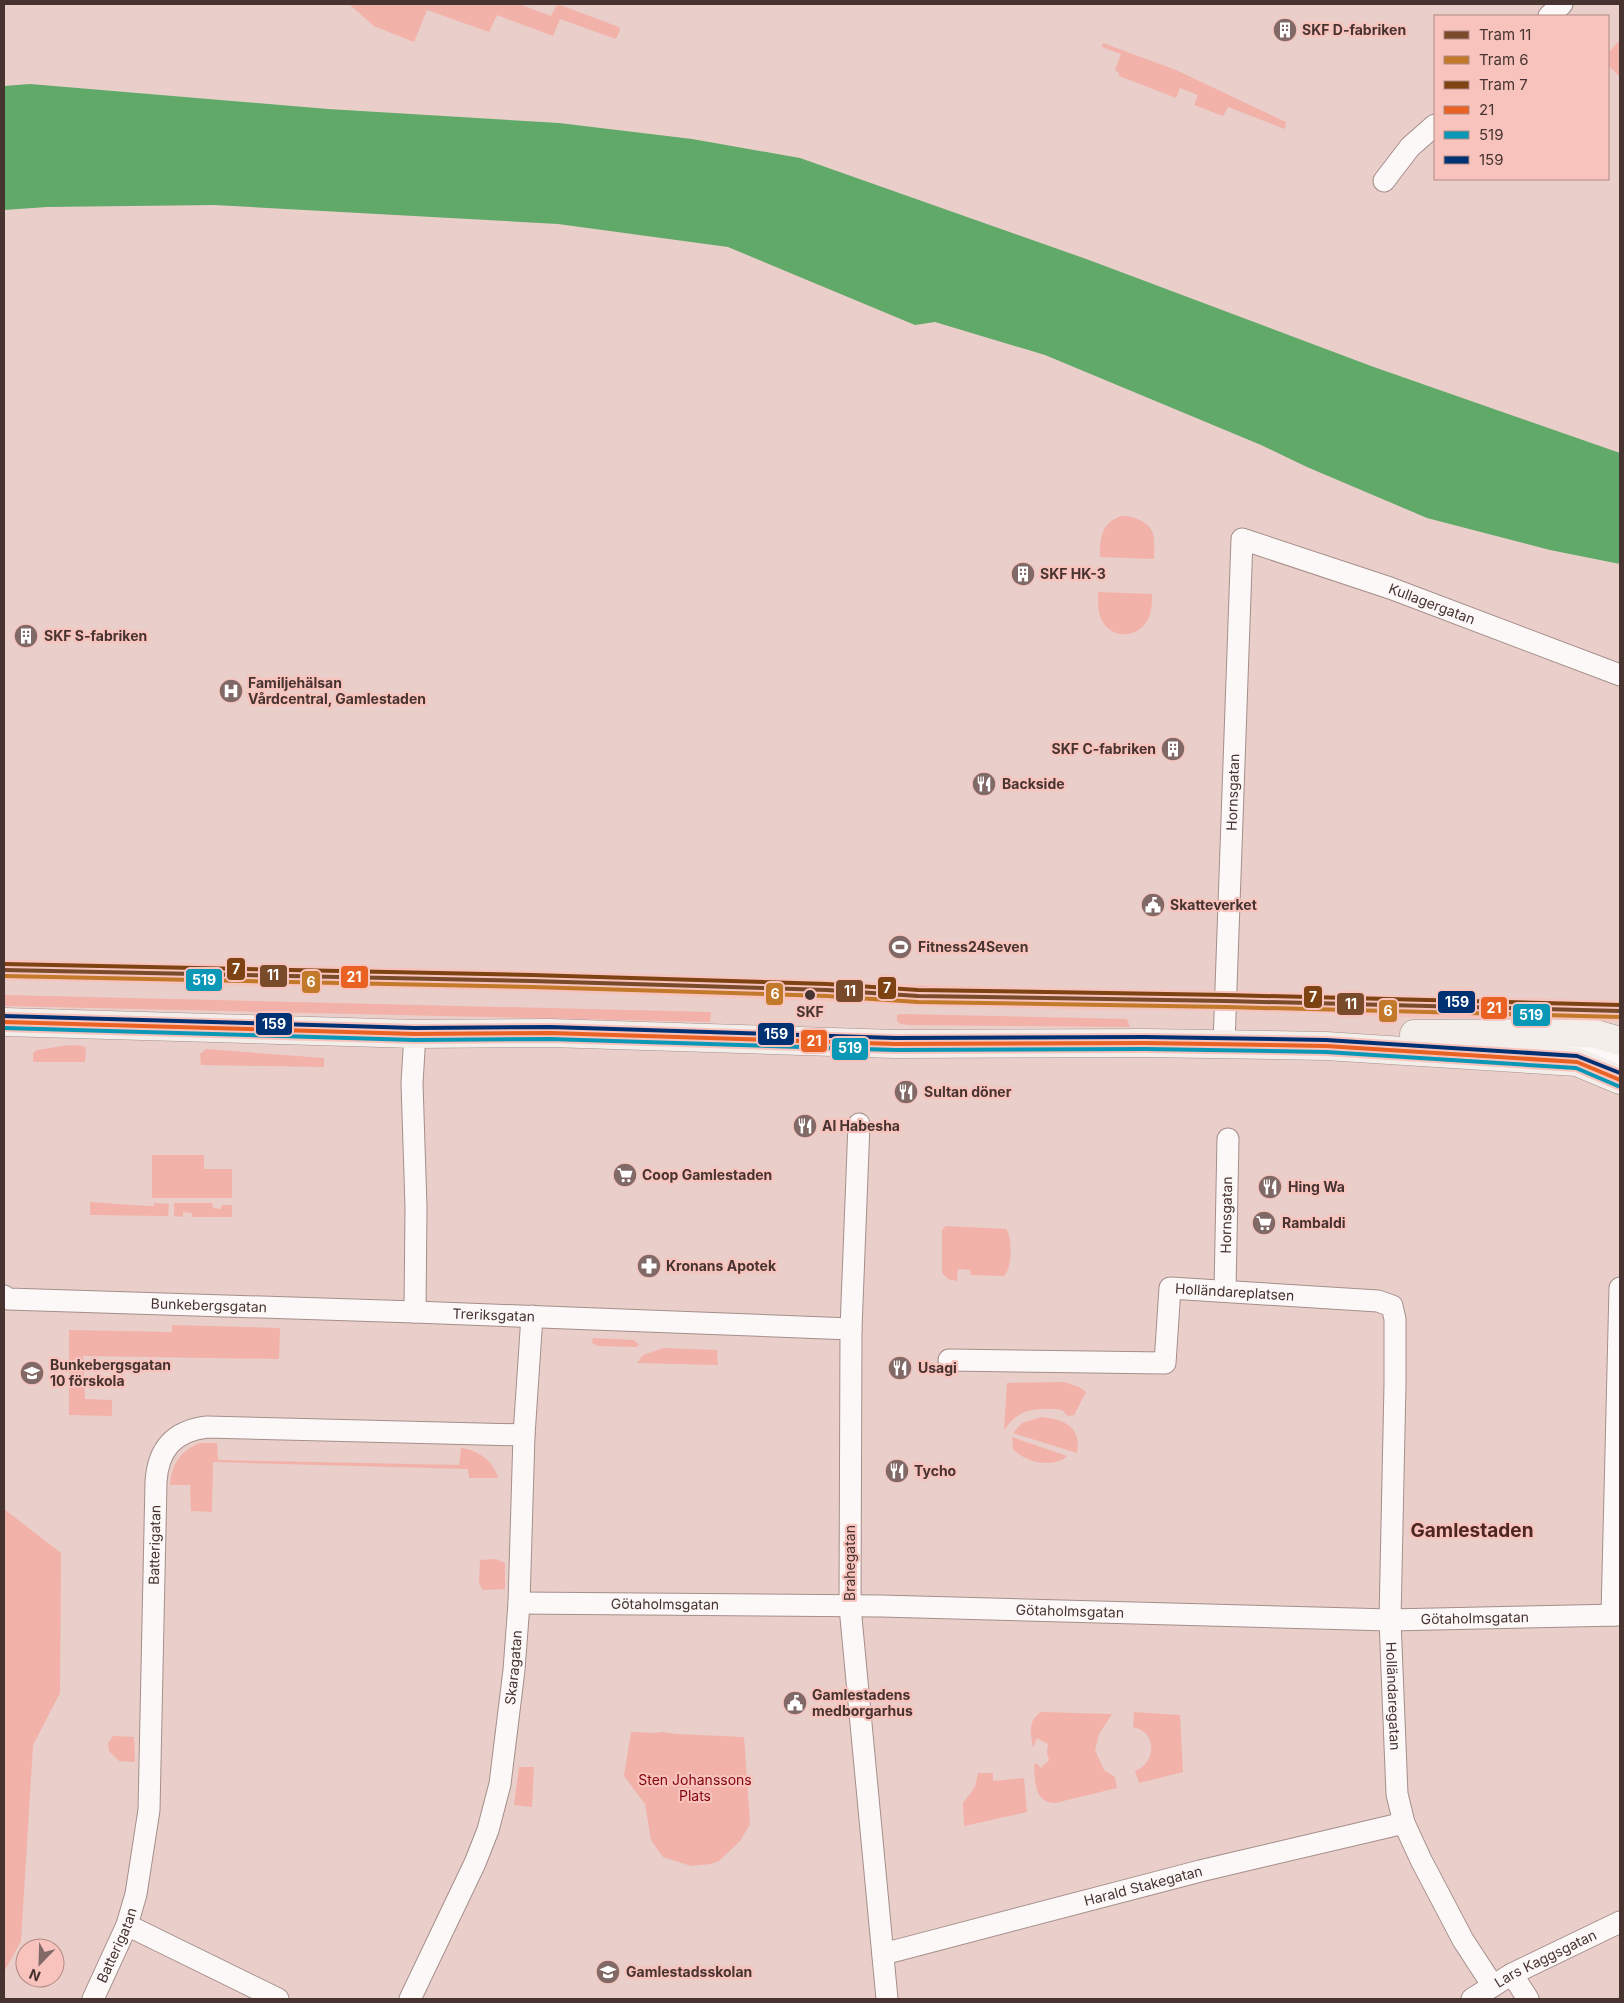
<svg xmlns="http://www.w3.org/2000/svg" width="1624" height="2003" viewBox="0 0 1624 2003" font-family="Inter,sans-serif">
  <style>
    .green { fill: #f2b1a9 }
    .water { fill: #60a969 }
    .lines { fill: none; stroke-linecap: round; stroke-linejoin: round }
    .street-casing { stroke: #a48f8b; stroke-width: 23 }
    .secondary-casing { stroke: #a48f8b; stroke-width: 29 }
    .street { stroke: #fcf8f7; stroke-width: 21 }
    .secondary { stroke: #f4eeea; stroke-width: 28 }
    .bus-1-casing { stroke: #f7c3bc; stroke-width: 8 }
    .bus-2-casing { stroke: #f7c3bc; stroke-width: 8 }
    .bus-3-casing { stroke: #f7c3bc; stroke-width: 8 }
    .bus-1 { stroke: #e96223; stroke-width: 4 }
    .bus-2 { stroke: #0b97b6; stroke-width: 4 }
    .bus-3 { stroke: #003273; stroke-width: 4 }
    .tram-1-casing { stroke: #f7c3bc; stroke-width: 8 }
    .tram-2-casing { stroke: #f7c3bc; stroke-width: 8 }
    .tram-3-casing { stroke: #f7c3bc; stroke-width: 8 }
    .tram-1 { stroke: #7a4b2a; stroke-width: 4 }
    .tram-2 { stroke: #c2792a; stroke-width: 4 }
    .tram-3 { stroke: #7d4313; stroke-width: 4 }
    .stop-dot { fill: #473330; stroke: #f7c3bc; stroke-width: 2 }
    .labels { text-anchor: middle; stroke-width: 4.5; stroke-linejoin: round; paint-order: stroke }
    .poi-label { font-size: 14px; font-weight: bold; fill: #473330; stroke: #f7c3bc; text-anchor: start }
    .street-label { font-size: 14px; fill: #473330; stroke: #f7c3bc }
    .stop-label { font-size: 14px; font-weight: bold; fill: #473330; stroke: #f7c3bc }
    .park-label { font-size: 14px; fill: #83050c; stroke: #f7c3bc }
    .district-label { font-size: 19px; font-weight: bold; fill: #4d2622; stroke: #f7c3bc }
    .line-badge { stroke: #f7c3bc; stroke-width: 2 }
    .badge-label { font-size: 14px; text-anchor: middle; font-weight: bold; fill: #fff }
  </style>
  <rect width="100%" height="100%" fill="#eacec9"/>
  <!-- green -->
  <g class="green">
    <path d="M349 4H519L551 16 556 6 560 5 619 27 620 30 616 39 560 19 553 36 497 15 489 32 427 10 414 42 374 26Z"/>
    <path d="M1620 40V77L1608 65V53Z"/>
    <path d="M1103 43 1176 70 1286 122 1285 129 1228 107 1223 116 1194 105 1198 95 1180 88 1176 98 1119 76V73L1115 70 1121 54 1102 47Z"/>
    <path d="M1121 516C1132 515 1150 522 1153 534 1155 542 1154 551 1154 559L1100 557C1100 538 1101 523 1121 516Z"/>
    <path d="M1098 592 1152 594C1152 602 1152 610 1149 617 1142 635 1118 641 1105 625 1097 615 1098 603 1098 592Z"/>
    <path d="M4 995 711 1012 710 1022 4 1006Z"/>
    <path d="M901 1014 1127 1019 1130 1027 909 1025 901 1024 897 1021V1015Z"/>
    <path d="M76 1045 86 1047 85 1062H33V1053L37 1050 62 1046Z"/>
    <path d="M206 1049 324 1058V1067L201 1065 200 1054Z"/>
    <path d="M152 1155H204V1169H232V1198H152Z"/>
    <path d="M90 1202 146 1206H154V1203L169 1204 168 1216 90 1215Z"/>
    <path d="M174 1203H212L213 1208 221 1209 222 1205H232V1217H192V1213L183 1212V1217L174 1216Z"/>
    <path d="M946 1226 1006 1229C1013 1237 1012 1269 1004 1276L971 1275 970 1270 958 1269 957 1281 948 1279 942 1273V1230Z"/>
    <path d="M172 1325 280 1328 279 1359 83 1356 85 1399 112 1400V1416L69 1415V1330L172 1332Z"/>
    <path d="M593 1338 634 1340 639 1345 636 1347 599 1346 592 1343Z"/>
    <path d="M664 1348 717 1350 718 1365 637 1363 643 1355Z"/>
    <path d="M1064 1382 1079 1387 1086 1392 1074 1415 1068 1416 1062 1410 1057 1409C1032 1409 1020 1408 1004 1430L1007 1383Z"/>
    <path d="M1041 1417C1064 1419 1082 1427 1077 1453L1013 1433 1022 1423Z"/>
    <path d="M1012 1437 1067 1456C1054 1469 1024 1462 1013 1449Z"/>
    <path d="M200 1443H217L218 1460 459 1465 461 1448C478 1450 494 1461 498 1478H469L468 1469 213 1462 212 1512 191 1511 190 1485H170C172 1464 180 1451 200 1443Z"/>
    <path d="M4 1509 61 1553 60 1693 33 1745 21 1941 4 1972Z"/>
    <path d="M496 1559 505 1563V1589L483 1590 479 1584 480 1560Z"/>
    <path d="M1041 1712 1112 1714 1099 1734 1095 1750 1104 1770 1115 1777 1117 1788 1055 1803C1034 1803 1035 1780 1034 1765L1036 1763 1041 1768 1049 1760 1047 1753 1048 1744 1037 1738 1033 1748C1031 1733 1027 1721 1041 1712Z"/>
    <path d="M1134 1712 1180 1715 1183 1772 1139 1783 1135 1771C1156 1763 1158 1732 1133 1727Z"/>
    <path d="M631 1732 654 1733 663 1732 676 1734 744 1737 750 1824 740 1841 719 1861 711 1864 691 1866 663 1857 651 1840 645 1804 624 1776Z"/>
    <path d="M113 1736 134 1737 135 1762 119 1761 109 1751 108 1743Z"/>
    <path d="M519 1767H534L532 1807 514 1805Z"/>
    <path d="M978 1773H993V1781L1024 1778 1027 1812 964 1826 963 1803 975 1787Z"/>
  </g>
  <!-- water -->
  <path class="water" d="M30 84 328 109 559 123 692 139 800 158 1089 260 1371 366 1620 453V564L1550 550 1427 518 1307 467 1261 445 1045 355 935 322 915 325 728 247 558 224 214 205 47 207 4 210V86Z"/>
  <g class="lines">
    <!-- street casing -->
    <g class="street-casing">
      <g id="street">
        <path d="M1549 16 1562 4"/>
        <path d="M1384 181 1410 147 1435 125"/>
        <path d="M415 1034 412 1083 416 1207 415 1312"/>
        <path id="s1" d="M1224 1044 1242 539 1390 588 1620 675"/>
        <path d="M1558 1048 1579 1049 1620 1059"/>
        <path d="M859 1124 851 1329 850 1607 887 1999"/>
        <path id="s2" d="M1225 1290 1228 1139"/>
        <path id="s3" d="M4 1296 8 1299 415 1312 851 1329"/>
        <path id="s4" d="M949 1360 1165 1363 1170 1288 1378 1301 1392 1306 1395 1319V1384L1390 1620 1397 1794 1404 1823 1421 1860 1463 1940 1493 1986"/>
        <path id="s5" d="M519 1603 881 1606 1390 1620 1620 1615"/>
        <path d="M1612 1615 1620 1288"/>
        <path d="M127 1925 278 1999"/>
        <path id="s6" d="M883 1954 1200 1871 1404 1823"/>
        <path d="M1512 1974 1528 1999"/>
        <path id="s7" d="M93 1999 127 1925 136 1894 149 1810 156 1482C158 1449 174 1431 207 1427L524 1435"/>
        <path id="s8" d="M410 1999 475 1863 488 1830 500 1784 514 1670 519 1603 524 1435 532 1316"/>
        <path id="s9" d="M1472 1999 1512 1974 1620 1922"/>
      </g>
    </g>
    <!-- secondary casing -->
    <g class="secondary-casing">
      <g id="secondary">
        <path d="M4 1022 415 1034 550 1033 895 1044 1145 1043 1326 1046 1577 1062 1620 1080"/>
        <path d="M1414 1034 1592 1033 1620 1041"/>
      </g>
    </g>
    <!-- street -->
    <use href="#street" class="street"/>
    <!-- secondary -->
    <use href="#secondary" class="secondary"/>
    <!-- bus-1 casing -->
    <g class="bus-1-casing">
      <g id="bus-1">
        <path d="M4 970C181 974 358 976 535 981 725 987 915 996 1105 1000"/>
        <path d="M1368 1006 1620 1011"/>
        <path d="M4 1022 415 1034 550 1033 895 1044 1145 1043 1326 1046 1577 1062 1620 1080"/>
      </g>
    </g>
    <!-- bus-2 casing -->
    <g class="bus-2-casing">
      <g id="bus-2">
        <path d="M4 976C181 980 358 982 535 987 725 993 915 1002 1105 1006"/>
        <path d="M1368 1012 1620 1017"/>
        <path d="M4 1028 415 1040 550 1039 895 1050 1145 1049 1326 1052 1576 1068 1618 1086"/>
      </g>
    </g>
    <!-- bus-3 casing -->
    <g class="bus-3-casing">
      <g id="bus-3">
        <path d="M4 964C181 967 358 970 535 975 725 980 915 990 1105 994"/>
        <path d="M1368 1000 1620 1005"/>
        <path d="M4 1016 415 1028 550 1027 895 1038 1145 1037 1326 1040 1577 1056 1620 1073"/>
      </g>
    </g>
    <!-- bus-1 -->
    <use href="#bus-1" class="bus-1"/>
    <!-- bus-2 -->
    <use href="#bus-2" class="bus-2"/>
    <!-- bus-3 -->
    <use href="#bus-3" class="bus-3"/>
    <!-- tram-1 casing -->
    <g class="tram-1-casing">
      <path id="tram-1" d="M4 970 532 981 827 990 918 996 1226 1001 1620 1011"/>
    </g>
    <!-- tram-2 casing -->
    <g class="tram-2-casing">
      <path id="tram-2" d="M4 976 532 987 827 996 918 1002 1226 1007 1620 1017"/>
    </g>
    <!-- tram-3 casing -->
    <g class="tram-3-casing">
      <path id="tram-3" d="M4 964 532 975 827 984 918 990 1226 995 1620 1005"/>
    </g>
    <!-- tram-1 -->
    <use href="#tram-1" class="tram-1"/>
    <!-- tram-2 -->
    <use href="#tram-2" class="tram-2"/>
    <!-- tram-3 -->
    <use href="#tram-3" class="tram-3"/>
  </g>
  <!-- icons -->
  <defs>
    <g id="building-disc" transform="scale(1.25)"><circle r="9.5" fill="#806966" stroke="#f7c3bc"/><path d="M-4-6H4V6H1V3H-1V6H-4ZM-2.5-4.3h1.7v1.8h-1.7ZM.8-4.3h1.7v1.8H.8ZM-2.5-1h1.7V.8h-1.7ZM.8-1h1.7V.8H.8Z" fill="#fff"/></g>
    <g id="hospital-disc" transform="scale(1.25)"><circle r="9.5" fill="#806966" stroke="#f7c3bc"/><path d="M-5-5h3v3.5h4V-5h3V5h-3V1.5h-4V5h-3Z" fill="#fff"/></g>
    <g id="restaurant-disc" transform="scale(1.25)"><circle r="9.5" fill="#806966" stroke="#f7c3bc"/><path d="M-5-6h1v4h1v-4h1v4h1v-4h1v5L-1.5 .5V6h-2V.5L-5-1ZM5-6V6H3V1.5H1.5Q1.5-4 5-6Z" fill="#fff"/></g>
    <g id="civic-disc" transform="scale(1.25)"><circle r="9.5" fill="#806966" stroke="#f7c3bc"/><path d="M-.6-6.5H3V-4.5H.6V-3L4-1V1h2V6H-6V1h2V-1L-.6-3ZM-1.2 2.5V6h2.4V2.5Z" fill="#fff"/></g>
    <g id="stadium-disc" transform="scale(1.25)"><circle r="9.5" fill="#806966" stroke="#f7c3bc"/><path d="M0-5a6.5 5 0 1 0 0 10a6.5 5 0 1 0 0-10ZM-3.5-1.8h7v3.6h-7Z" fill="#fff"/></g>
    <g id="supermarket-disc" transform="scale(1.25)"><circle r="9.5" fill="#806966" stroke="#f7c3bc"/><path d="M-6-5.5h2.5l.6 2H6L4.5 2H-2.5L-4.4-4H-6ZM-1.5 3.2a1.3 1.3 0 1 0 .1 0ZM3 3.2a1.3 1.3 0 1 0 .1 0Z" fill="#fff"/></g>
    <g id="pharmacy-disc" transform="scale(1.25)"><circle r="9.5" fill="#806966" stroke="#f7c3bc"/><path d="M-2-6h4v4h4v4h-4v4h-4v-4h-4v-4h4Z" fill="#fff"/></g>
    <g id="school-disc" transform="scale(1.25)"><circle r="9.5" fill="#806966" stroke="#f7c3bc"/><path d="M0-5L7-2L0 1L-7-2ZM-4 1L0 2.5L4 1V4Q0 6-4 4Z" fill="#fff"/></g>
  </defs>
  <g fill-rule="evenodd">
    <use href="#building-disc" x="1285" y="30"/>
    <use href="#building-disc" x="1023" y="574"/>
    <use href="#building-disc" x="26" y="636"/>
    <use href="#hospital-disc" x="231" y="691"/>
    <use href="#building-disc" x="1173" y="749"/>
    <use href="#restaurant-disc" x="984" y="784"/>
    <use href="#civic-disc" x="1153" y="905"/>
    <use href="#stadium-disc" x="900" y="947"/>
    <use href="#restaurant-disc" x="906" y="1092"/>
    <use href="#restaurant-disc" x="805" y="1126"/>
    <use href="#supermarket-disc" x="625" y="1175"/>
    <use href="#restaurant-disc" x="1270" y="1187"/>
    <use href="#supermarket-disc" x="1264" y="1223"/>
    <use href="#pharmacy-disc" x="649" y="1266"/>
    <use href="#restaurant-disc" x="900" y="1368"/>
    <use href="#school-disc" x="32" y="1373"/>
    <use href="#restaurant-disc" x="897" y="1471"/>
    <use href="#civic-disc" x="795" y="1703"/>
    <use href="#school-disc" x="608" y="1972"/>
  </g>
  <!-- markers -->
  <circle class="stop-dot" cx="810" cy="995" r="6"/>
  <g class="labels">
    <!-- poi labels -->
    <g class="poi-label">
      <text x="1302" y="35">SKF D-fabriken</text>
      <text x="1040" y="579">SKF HK-3</text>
      <text x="44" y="641">SKF S-fabriken</text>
      <text x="248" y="688">Familjehälsan<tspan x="248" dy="16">Vårdcentral, Gamlestaden</tspan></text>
      <text x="1156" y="754" text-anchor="end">SKF C-fabriken</text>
      <text x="1002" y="789">Backside</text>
      <text x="1170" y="910">Skatteverket</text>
      <text x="918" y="952">Fitness24Seven</text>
      <text x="924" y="1097">Sultan döner</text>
      <text x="822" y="1131">Al Habesha</text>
      <text x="642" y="1180">Coop Gamlestaden</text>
      <text x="1288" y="1192">Hing Wa</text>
      <text x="1282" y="1228">Rambaldi</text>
      <text x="666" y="1271">Kronans Apotek</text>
      <text x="50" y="1370">Bunkebergsgatan<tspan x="50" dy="16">10 förskola</tspan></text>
      <text x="918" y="1373">Usagi</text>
      <text x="914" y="1476">Tycho</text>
      <text x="812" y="1700">Gamlestadens<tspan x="812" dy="16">medborgarhus</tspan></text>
      <text x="626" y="1977">Gamlestadsskolan</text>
    </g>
    <!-- street labels -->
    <g class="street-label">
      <text dy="5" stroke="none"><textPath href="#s1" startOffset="706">Kullagergatan</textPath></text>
      <text dy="5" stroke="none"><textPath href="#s1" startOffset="252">Hornsgatan</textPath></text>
      <text dy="5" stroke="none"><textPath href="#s2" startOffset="75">Hornsgatan</textPath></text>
      <text dy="5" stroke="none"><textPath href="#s4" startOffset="356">Holländareplatsen</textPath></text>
      <text dy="5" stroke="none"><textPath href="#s3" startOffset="206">Bunkebergsgatan</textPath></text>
      <text dy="5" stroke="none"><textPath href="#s3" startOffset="491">Treriksgatan</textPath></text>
      <text dy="5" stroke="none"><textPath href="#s7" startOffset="464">Batterigatan</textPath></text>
      <text transform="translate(850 1563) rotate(-90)" y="5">Brahegatan</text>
      <text dy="5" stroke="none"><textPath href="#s5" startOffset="146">Götaholmsgatan</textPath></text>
      <text dy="5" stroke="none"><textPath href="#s5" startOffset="551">Götaholmsgatan</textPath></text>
      <text dy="5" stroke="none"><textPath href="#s5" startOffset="956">Götaholmsgatan</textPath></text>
      <text dy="5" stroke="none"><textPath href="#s8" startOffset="351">Skaragatan</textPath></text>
      <text dy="5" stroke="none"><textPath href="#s4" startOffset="905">Holländaregatan</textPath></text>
      <text dy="5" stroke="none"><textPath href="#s6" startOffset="269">Harald Stakegatan</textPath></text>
      <text dy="5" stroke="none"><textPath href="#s7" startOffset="59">Batterigatan</textPath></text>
      <text dy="5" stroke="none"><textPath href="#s9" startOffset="84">Lars Kaggsgatan</textPath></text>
    </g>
    <!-- stop labels -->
    <g class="stop-label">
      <text x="810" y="1017">SKF</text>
    </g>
    <!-- park labels -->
    <g class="park-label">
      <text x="695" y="1785">Sten Johanssons<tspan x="695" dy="16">Plats</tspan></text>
    </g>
    <!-- district labels -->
    <g class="district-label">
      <text x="1472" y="1537">Gamlestaden</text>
    </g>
  </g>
  <g class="line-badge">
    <rect x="226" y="957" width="20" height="24" rx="5" fill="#7d4313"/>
    <rect x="259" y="964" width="29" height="24" rx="5" fill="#7a4b2a"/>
    <rect x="340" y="965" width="29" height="24" rx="5" fill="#e96223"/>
    <rect x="185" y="968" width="38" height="24" rx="5" fill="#0b97b6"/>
    <rect x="301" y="970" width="20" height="24" rx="5" fill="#c2792a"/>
    <rect x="877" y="976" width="20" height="24" rx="5" fill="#7d4313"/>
    <rect x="835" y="979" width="29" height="24" rx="5" fill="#7a4b2a"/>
    <rect x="765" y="982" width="19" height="24" rx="5" fill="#c2792a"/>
    <rect x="1303" y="985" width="20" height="24" rx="5" fill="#7d4313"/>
    <rect x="1437" y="990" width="39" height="24" rx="5" fill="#003273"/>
    <rect x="1336" y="992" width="29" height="24" rx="5" fill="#7a4b2a"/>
    <rect x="1480" y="996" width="28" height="24" rx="5" fill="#e96223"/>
    <rect x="1378" y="999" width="20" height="24" rx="5" fill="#c2792a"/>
    <rect x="1512" y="1003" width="39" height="24" rx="5" fill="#0b97b6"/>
    <rect x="255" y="1012" width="38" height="24" rx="5" fill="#003273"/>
    <rect x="757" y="1022" width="38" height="24" rx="5" fill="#003273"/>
    <rect x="800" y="1029" width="28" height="24" rx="5" fill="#e96223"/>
    <rect x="831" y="1037" width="38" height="24" rx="5" fill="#0b97b6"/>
  </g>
  <g class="badge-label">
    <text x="236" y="974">7</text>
    <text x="273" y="980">11</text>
    <text x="354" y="982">21</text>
    <text x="204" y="985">519</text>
    <text x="311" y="987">6</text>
    <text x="887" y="993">7</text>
    <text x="850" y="996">11</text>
    <text x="775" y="999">6</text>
    <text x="1313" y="1002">7</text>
    <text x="1457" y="1007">159</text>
    <text x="1351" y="1009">11</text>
    <text x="1494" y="1013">21</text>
    <text x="1388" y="1016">6</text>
    <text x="1531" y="1020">519</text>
    <text x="274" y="1029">159</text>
    <text x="776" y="1039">159</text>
    <text x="814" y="1046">21</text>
    <text x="850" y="1053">519</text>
  </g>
  <!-- border -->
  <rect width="1624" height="2003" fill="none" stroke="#473330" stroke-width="10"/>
  <!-- legend -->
  <rect x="1434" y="15" width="175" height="165" fill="#f7c3bc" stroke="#b18984"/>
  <rect x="1444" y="31" width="25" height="8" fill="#7a4b2a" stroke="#b18984"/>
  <text x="1479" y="40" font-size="15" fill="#473330">Tram 11</text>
  <rect x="1444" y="56" width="25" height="8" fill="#c2792a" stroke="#b18984"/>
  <text x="1479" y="65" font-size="15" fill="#473330">Tram 6</text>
  <rect x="1444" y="81" width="25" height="8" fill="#7d4313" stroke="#b18984"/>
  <text x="1479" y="90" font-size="15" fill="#473330">Tram 7</text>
  <rect x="1444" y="106" width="25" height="8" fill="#e96223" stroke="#b18984"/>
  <text x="1479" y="115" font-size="15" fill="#473330">21</text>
  <rect x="1444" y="131" width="25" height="8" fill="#0b97b6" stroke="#b18984"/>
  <text x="1479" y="140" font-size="15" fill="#473330">519</text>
  <rect x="1444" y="156" width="25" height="8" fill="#003273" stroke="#b18984"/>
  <text x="1479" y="165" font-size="15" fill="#473330">159</text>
  <!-- north arrow -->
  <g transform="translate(40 1963) rotate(203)"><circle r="24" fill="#f7c3bc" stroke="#b18984"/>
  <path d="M0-4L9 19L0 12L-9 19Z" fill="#806966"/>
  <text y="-8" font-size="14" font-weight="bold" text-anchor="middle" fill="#473330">N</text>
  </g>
</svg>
